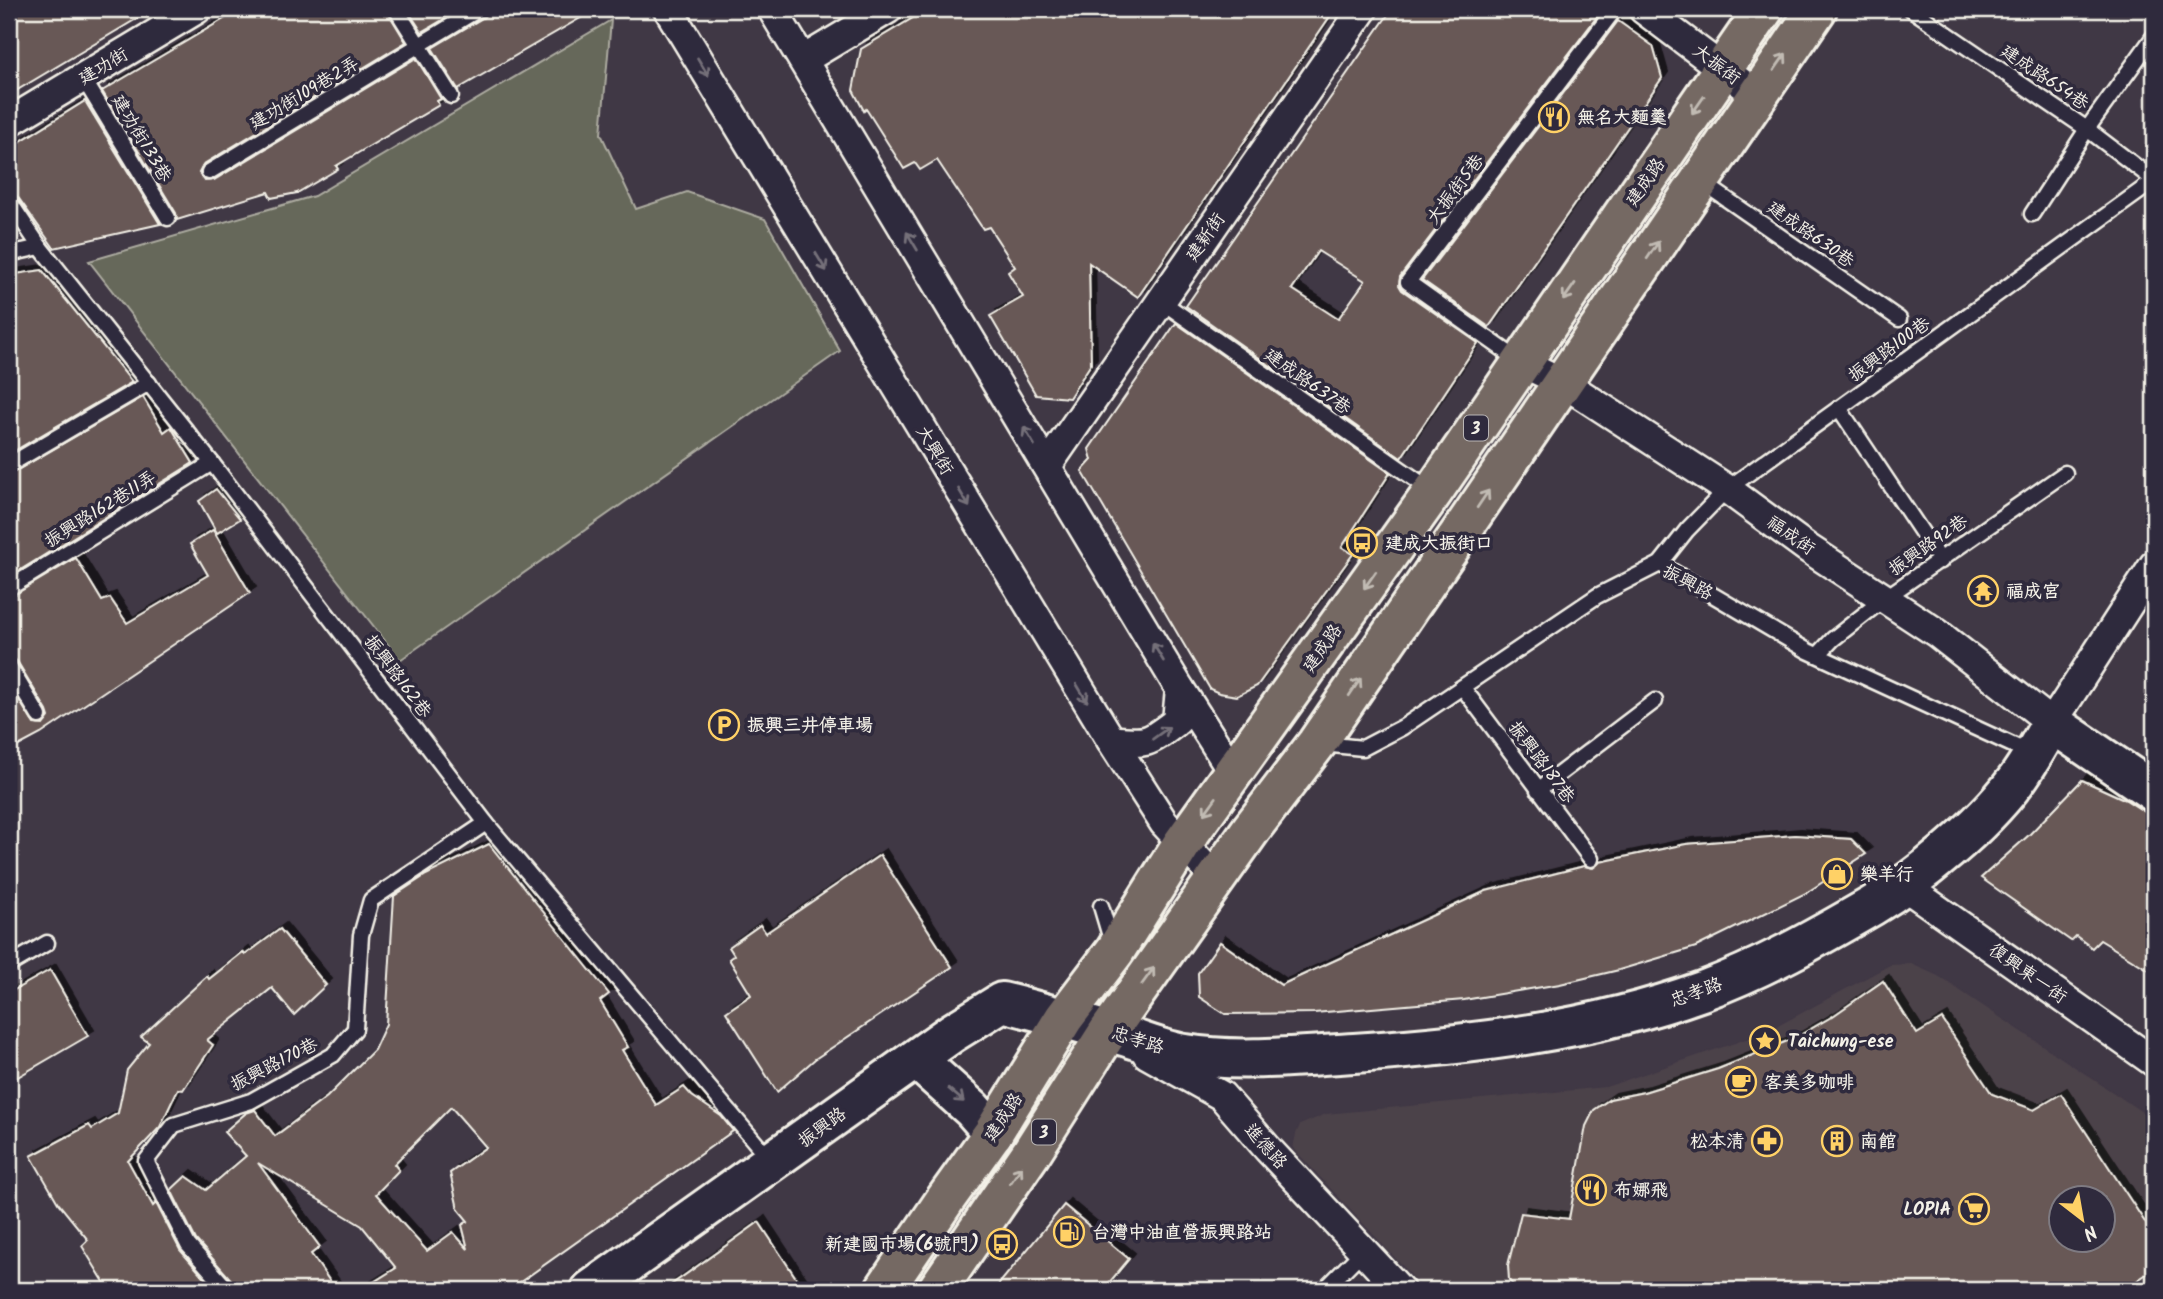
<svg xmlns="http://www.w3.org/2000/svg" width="2163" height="1299" viewBox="0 0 2163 1299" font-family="Kalam,'LXGW WenKai TC',sans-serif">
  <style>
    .built { fill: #4c424a; fill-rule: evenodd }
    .green { fill: #66685a; stroke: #adaca1; stroke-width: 2 }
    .building { fill: #685957; stroke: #f4f1e8; stroke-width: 2; fill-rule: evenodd; filter: url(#shadow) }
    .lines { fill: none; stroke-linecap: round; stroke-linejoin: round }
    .service-casing { stroke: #f4f1e8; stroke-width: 19 }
    .minor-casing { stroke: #f4f1e8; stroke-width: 33 }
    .secondary-casing { stroke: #f4f1e8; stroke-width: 44 }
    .primary-casing { stroke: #f4f1e8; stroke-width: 44 }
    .service { stroke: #2f2a3d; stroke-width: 14 }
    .minor { stroke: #2f2a3d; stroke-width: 28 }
    .secondary { stroke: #2f2a3d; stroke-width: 38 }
    .primary { stroke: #756964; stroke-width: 38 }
    .oneway { stroke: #c1bbb3 }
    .oneway2 { stroke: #747079 }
    .labels { text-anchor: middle; stroke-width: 7; stroke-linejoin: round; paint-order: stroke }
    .shield { fill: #2f2a3d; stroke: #b9b5b5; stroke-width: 2 }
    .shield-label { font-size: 16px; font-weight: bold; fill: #f4f1e8 }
    .street-label { font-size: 18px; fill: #f4f1e8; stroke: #2f2a3d }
    .poi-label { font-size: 18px; font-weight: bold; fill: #f4f1e8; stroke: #2f2a3d; text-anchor: start }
  </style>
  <defs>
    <filter id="shadow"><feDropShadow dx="6" dy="-6" stdDeviation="0" flood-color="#0009"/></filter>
  </defs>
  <rect width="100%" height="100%" fill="#403845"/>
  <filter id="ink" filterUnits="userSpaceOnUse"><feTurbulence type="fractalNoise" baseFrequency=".0143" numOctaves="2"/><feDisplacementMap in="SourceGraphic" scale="14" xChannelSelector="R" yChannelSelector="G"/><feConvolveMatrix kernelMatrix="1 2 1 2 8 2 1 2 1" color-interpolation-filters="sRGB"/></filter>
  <g filter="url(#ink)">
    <!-- built -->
    <path class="built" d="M1911 964 1938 976 2154 1120V1290H1425L1293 1148 1296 1134 1300 1125 1326 1114 1606 1087 1767 1032 1890 965ZM2062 1198H2104V1240H2062Z"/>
    <!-- green -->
    <path class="green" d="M611 20 601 134 636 209 687 192 765 219 840 351 400 660 89 261 314 196Z"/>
    <!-- building -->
    <g class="building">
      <path d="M9 9H153L9 95Z"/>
      <path d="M241 9H386L406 42 204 164 199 173 205 181 214 180 416 58 441 99 437 101 439 105 336 166 338 169 297 193 271 198 268 192 177 220 176 213 102 91Z"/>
      <path d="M407 9H461L422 32Z"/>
      <path d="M489 9H596L458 89 432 48 484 17Z"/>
      <path d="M928 9H1335L1138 297 1089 263 1091 364 1069 398 1036 395 990 316 1023 297 1008 272 1015 267 989 227 983 229 937 160 920 170 915 163 904 169 868 112 866 109 864 111 853 90 861 49Z"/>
      <path d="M1392 9 1602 10 1400 277 1399 285 1402 290 1478 343 1401 458 1186 306ZM1318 251 1365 281 1338 319 1292 289Z"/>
      <path d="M1618 21 1653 46 1662 78 1489 327 1422 280Z"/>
      <path d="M85 101 160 224 54 248 17 196 9 190V163L13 146Z"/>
      <path d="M42 270 132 382 9 454V275Z"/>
      <path d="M1176 323 1390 473 1342 547 1353 554 1257 686 1237 696 1219 693 1210 689 1082 471 1092 460 1089 449Z"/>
      <path d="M143 397 164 432 171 427 193 463 9 577V475Z"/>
      <path d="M216 489 240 519 217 533 199 501Z"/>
      <path d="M213 530 250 593 41 734 9 751V684L34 724 43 725 49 717 47 711 17 661 9 656V598L76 558 102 601 110 598 127 623 208 575 190 544Z"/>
      <path d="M2082 780 2126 800 2154 818V973L2100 940 2092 948 2076 936 2071 941 1981 878 2029 835Z"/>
      <path d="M1795 835 1851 839 1866 854 1806 893 1696 947 1619 970 1560 984 1464 1000 1314 1013 1225 1014 1199 997 1198 973 1220 942 1281 985 1486 891 1584 866 1593 868 1600 862 1686 844Z"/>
      <path d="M489 844 609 994 600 1001 628 1047 622 1050 656 1105 684 1087 692 1096 721 1116 733 1131 509 1290H361L396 1268 362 1226 258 1163 320 1247 311 1254 336 1290H237L235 1284 196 1240 171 1190 186 1176 206 1190 246 1156 224 1132 246 1113 255 1110 275 1136 327 1097 374 1050 386 1024 394 896 426 875ZM451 1107 486 1147 450 1173 458 1209 468 1221 462 1225 468 1249 453 1232 427 1251 376 1194 399 1170 394 1164Z"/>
      <path d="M880 855 952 967 815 1059 777 1092 726 1012 751 995 729 959 734 955 729 947 760 925 766 933Z"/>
      <path d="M280 929 326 985 294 1015 272 988 207 1040 213 1045 183 1090 178 1089 160 1127 128 1161 153 1206 156 1203 180 1250 215 1290H109L82 1246 88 1240 58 1203 31 1156 89 1125 92 1129 118 1113 127 1070 149 1043 141 1037 207 976 209 979 243 952 245 955Z"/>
      <path d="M50 970 88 1036 9 1082V993Z"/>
      <path d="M1883 981 1917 1034 1942 1019 1992 1094 2034 1110 2061 1094 2154 1236V1269L2123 1290H1517L1509 1280 1508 1265 1521 1213 1569 1219 1586 1126 1594 1110 1610 1099 1644 1092 1718 1069 1795 1038 1833 1016ZM2062 1198H2104V1240H2062Z"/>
      <path d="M1064 1205 1129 1259 1103 1290H994Z"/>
      <path d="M759 1222 804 1290H664Z"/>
    </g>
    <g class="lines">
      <!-- service casing -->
      <g class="service-casing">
        <g id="service">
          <path d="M396 9 451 96"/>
          <path d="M1911 9 2087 129 2154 180"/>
          <path d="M83 78 168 218"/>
          <path d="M209 172 479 9"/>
          <path d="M1702 182 1899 319"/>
          <path d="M9 201 40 247 212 463 486 823 771 1161"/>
          <path d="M2032 214 2087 129 2154 36"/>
          <path d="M9 254 40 247"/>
          <path d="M1161 301 1432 491"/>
          <path d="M1521 362 1408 282 1615 9"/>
          <path d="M1839 408 1941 561"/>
          <path d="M9 465 149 383"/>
          <path d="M1660 564 1808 651 2032 754"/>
          <path d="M9 588 212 463"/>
          <path d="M1818 655 1833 639 1885 598 2065 473"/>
          <path d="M9 666 39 716"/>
          <path d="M1463 688 1591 859"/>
          <path d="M1322 744 1363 748 1403 727 1597 596 1660 564 1687 530 1727 489 2154 181"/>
          <path d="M1538 790 1655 701"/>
          <path d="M1101 906 1112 943"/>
          <path d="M9 965 47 943"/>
          <path d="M228 1290 188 1245 146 1161 174 1125 251 1101 333 1055 355 1029 361 935 371 900 486 823"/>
          <path d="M1324 1290 1363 1251"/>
        </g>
      </g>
      <!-- minor casing -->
      <g class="minor-casing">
        <g id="minor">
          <path d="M668 9 1111 740 1164 823 1217 880"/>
          <path d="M772 9 1180 689 1233 772"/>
          <path d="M1643 9 1757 95"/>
          <path d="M803 60 888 9"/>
          <path d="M9 122 197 9"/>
          <path d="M1521 362 1562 382 1727 489 1806 547 1937 633 2052 723 2154 565"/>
          <path d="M1047 466 1363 9"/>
          <path d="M1111 740C1148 744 1147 744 1177 721L1180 689"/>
          <path d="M1903 885 2154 1062"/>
          <path d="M1147 1054 1222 1096 1268 1149 1400 1290"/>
        </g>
      </g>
      <!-- secondary casing -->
      <g class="secondary-casing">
        <g id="secondary">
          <path d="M916 1059 972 1109 993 1133"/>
          <path d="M591 1290 952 1033 1002 1002C1043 1012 1084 1024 1124 1036 1144 1042 1165 1051 1185 1054 1237 1063 1302 1056 1354 1053 1472 1045 1591 1031 1702 991 1762 969 1817 938 1872 906 1919 878 1982 826 2015 782 2029 764 2040 742 2052 723L2154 792"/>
        </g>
      </g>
      <!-- primary casing -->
      <g class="primary-casing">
        <g id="primary">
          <path d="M884 1290 945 1200 993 1133 1064 1018 1115 951 1182 844 1433 492 1764 9"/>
          <path d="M937 1290 1031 1153 1108 1032 1252 828 1317 743 1817 9"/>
        </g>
      </g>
      <!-- service -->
      <use href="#service" class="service"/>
      <!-- minor -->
      <use href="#minor" class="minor"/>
      <!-- secondary -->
      <use href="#secondary" class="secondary"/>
      <!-- primary -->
      <use href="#primary" class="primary"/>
    </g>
    <!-- one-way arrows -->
    <defs><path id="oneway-shaft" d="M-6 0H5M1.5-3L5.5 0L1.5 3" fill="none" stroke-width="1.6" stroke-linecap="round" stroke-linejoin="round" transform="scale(1.75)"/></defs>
    <g class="oneway">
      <use href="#oneway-shaft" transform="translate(1780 62) rotate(-55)"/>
      <use href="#oneway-shaft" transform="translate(1698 105) rotate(125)"/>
      <use href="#oneway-shaft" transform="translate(1653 250) rotate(-56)"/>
      <use href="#oneway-shaft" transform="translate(1569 292) rotate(125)"/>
      <use href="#oneway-shaft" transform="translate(1483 499) rotate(-56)"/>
      <use href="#oneway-shaft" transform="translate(1370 580) rotate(125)"/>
      <use href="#oneway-shaft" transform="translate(1355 687) rotate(-56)"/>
      <use href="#oneway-shaft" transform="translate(1210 806) rotate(126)"/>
      <use href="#oneway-shaft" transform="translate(1148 976) rotate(-54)"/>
      <use href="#oneway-shaft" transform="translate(1016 1175) rotate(-55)"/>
    </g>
    <g class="oneway2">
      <use href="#oneway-shaft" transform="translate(703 67) rotate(59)"/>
      <use href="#oneway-shaft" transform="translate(912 241) rotate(-121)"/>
      <use href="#oneway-shaft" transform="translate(821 262) rotate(59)"/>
      <use href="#oneway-shaft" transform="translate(1029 436) rotate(-121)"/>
      <use href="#oneway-shaft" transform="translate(964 498) rotate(59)"/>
      <use href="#oneway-shaft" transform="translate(1158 652) rotate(-121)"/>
      <use href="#oneway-shaft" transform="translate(1082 693) rotate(59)"/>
      <use href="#oneway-shaft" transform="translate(1161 733) rotate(-36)"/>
      <use href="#oneway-shaft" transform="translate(956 1095) rotate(41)"/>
    </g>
  </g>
  <!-- icons -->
  <defs>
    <g id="restaurant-ring" transform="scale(1.575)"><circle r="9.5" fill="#2f2a3d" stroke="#ffd166" stroke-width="1.5"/><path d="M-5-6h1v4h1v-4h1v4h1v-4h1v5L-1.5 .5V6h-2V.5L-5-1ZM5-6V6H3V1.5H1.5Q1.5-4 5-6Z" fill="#ffd166"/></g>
    <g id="bus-ring" transform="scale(1.575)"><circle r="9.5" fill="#2f2a3d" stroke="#ffd166" stroke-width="1.5"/><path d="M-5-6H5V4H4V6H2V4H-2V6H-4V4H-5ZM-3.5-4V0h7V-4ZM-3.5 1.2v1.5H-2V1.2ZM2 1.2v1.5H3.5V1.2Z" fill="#ffd166"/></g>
    <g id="temple-ring" transform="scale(1.575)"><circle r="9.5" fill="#2f2a3d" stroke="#ffd166" stroke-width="1.5"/><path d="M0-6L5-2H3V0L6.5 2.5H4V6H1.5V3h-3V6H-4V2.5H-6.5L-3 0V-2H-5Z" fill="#ffd166"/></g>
    <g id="parking-ring" transform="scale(1.575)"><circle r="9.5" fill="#2f2a3d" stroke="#ffd166" stroke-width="1.5"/><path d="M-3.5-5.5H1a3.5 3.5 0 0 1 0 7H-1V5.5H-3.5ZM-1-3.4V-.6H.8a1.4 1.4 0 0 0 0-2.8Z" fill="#ffd166"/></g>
    <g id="shop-ring" transform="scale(1.575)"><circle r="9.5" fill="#2f2a3d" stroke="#ffd166" stroke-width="1.5"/><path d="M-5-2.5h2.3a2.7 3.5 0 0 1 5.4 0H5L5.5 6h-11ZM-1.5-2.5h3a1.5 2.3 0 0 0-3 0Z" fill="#ffd166"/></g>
    <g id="sight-ring" transform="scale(1.575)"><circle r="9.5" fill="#2f2a3d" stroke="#ffd166" stroke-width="1.5"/><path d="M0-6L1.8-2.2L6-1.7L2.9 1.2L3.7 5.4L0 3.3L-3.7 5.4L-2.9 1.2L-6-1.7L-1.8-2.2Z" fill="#ffd166"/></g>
    <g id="cafe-ring" transform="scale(1.575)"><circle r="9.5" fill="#2f2a3d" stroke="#ffd166" stroke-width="1.5"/><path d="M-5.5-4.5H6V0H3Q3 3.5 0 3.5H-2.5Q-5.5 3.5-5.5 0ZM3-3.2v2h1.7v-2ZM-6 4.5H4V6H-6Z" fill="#ffd166"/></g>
    <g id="pharmacy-ring" transform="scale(1.575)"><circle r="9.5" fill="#2f2a3d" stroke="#ffd166" stroke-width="1.5"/><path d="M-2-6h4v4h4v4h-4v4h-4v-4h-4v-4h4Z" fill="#ffd166"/></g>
    <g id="building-ring" transform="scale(1.575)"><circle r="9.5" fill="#2f2a3d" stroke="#ffd166" stroke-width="1.5"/><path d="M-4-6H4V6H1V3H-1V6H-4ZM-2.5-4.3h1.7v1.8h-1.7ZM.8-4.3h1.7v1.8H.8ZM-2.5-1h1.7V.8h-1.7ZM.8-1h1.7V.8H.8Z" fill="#ffd166"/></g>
    <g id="supermarket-ring" transform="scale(1.575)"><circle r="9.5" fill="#2f2a3d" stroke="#ffd166" stroke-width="1.5"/><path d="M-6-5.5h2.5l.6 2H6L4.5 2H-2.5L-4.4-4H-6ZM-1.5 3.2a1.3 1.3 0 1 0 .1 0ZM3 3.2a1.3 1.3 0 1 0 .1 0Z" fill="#ffd166"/></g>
    <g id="fuel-ring" transform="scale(1.575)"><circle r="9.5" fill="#2f2a3d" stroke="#ffd166" stroke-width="1.5"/><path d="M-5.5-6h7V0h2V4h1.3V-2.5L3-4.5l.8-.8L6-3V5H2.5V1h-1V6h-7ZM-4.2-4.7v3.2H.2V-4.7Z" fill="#ffd166"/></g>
  </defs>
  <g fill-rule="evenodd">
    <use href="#restaurant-ring" x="1554" y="117"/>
    <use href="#bus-ring" x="1362" y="543"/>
    <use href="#temple-ring" x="1983" y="591"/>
    <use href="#parking-ring" x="724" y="725"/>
    <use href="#shop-ring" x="1837" y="874"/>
    <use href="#sight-ring" x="1765" y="1041"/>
    <use href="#cafe-ring" x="1741" y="1082"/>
    <use href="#pharmacy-ring" x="1767" y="1141"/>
    <use href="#building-ring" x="1837" y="1141"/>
    <use href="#restaurant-ring" x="1591" y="1190"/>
    <use href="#supermarket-ring" x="1974" y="1209"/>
    <use href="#fuel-ring" x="1069" y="1232"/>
    <use href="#bus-ring" x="1002" y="1244"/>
  </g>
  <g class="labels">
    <!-- shield labels -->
    <g class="shield">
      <rect x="1464" y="415.5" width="24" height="25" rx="5"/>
      <rect x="1032" y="1119.5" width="24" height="25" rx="5"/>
    </g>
    <g class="shield-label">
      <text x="1476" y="434">3</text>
      <text x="1044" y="1138">3</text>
    </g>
    <!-- street labels -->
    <g class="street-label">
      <text transform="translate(1717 64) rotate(37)" y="6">大振街</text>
      <text transform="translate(103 66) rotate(-31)" y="6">建功街</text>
      <text transform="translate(2045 77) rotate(34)" y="6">建成路654巷</text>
      <text transform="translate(304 93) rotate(-31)" y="6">建功街109巷2弄</text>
      <text transform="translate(142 138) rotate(59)" y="6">建功街133巷</text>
      <text transform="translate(1645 182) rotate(-55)" y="6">建成路</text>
      <text transform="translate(1455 189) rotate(-53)" y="6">大振街5巷</text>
      <text transform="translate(1811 234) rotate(35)" y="6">建成路630巷</text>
      <text transform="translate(1205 237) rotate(-55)" y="6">建新街</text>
      <text transform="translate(1889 349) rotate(-36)" y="6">振興路100巷</text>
      <text transform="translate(1308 381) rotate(35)" y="6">建成路637巷</text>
      <text transform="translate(935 450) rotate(59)" y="6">大興街</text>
      <text transform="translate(100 509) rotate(-32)" y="6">振興路162巷11弄</text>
      <text transform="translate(1791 535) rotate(35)" y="6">福成街</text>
      <text transform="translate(1928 545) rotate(-35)" y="6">振興路92巷</text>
      <text transform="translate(1688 582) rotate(28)" y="6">振興路</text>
      <text transform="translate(1322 648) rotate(-55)" y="6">建成路</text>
      <text transform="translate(398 676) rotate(53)" y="6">振興路162巷</text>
      <text transform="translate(1542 762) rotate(53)" y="6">振興路187巷</text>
      <text transform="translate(2028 973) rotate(35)" y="6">復興東一街</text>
      <text transform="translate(1696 992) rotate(-20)" y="6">忠孝路</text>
      <text transform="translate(1138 1040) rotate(17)" y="6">忠孝路</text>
      <text transform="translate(274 1064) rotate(-27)" y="6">振興路170巷</text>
      <text transform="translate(1003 1117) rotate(-57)" y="6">建成路</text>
      <text transform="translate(822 1127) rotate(-36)" y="6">振興路</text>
      <text transform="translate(1266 1146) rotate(48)" y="6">進德路</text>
    </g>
    <!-- poi labels -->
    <g class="poi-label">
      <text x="1577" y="123">無名大麵羹</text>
      <text x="1385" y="549">建成大振街口</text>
      <text x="2006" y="597">福成宮</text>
      <text x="747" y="731">振興三井停車場</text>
      <text x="1860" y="880">樂羊行</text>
      <text x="1788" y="1047">Taichung-ese</text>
      <text x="1764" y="1088">客美多咖啡</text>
      <text x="1744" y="1147" text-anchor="end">松本清</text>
      <text x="1860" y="1147">南館</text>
      <text x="1614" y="1196">布娜飛</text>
      <text x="1951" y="1215" text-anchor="end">LOPIA</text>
      <text x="1092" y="1238">台灣中油直營振興路站</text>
      <text x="979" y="1250" text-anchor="end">新建國市場(6號門)</text>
    </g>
  </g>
  <!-- margin -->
  <rect width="2163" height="1299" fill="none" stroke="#2f2a3d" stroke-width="35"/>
  <rect x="18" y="18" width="2128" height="1264" fill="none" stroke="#f4f1e8" stroke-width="2.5" filter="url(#ink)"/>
  <!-- north arrow -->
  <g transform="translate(2082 1219) rotate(149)"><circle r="33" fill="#2f2a3d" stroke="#7e7a81" stroke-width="2"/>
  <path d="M0-5L12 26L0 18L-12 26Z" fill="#ffd166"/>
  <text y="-10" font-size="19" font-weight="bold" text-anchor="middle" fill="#f4f1e8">N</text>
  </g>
</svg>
